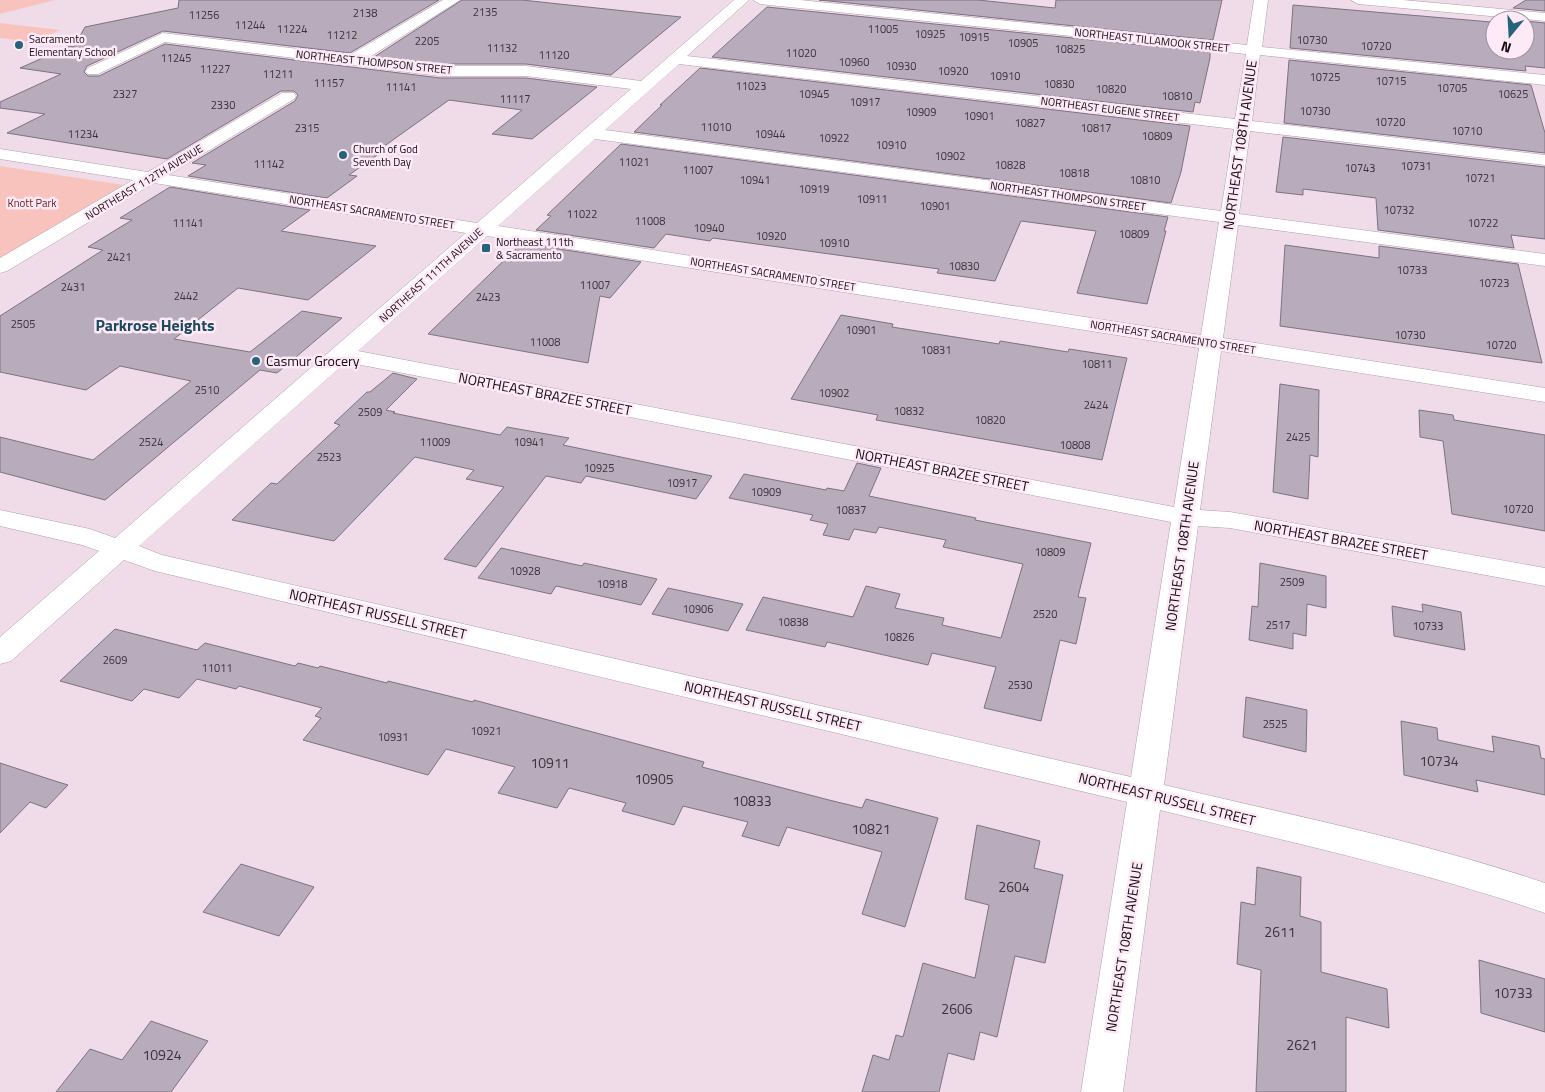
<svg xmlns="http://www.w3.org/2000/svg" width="1545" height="1092" viewBox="0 0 1545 1092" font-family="'Titillium Web',sans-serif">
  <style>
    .green { fill: #f9c3bd }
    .building { fill: #b7abbc; stroke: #7e7282 }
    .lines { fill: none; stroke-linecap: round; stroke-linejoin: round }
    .minor-casing { stroke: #b19ea9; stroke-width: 1 }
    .minor { fill: #fff; fill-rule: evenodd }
    .poi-dot { fill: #25637a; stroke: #fee9f6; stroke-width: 2 }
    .labels { text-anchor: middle; stroke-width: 5; stroke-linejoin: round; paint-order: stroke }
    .number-label { font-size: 11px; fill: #3b333b }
    .far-poi-label { font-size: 11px; fill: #120b10; stroke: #fee9f6; text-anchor: start }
    .far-street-label { font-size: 11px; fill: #120b10; stroke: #fee9f6 }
    .far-park-label { font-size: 11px; fill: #732221; stroke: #fee9f6 }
    .street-label { font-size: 14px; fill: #120b10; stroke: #fee9f6 }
    .poi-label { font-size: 14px; fill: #120b10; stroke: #fee9f6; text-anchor: start }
    .near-number-label { font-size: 14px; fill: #3b333b }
    .far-district-label { font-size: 16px; font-weight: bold; fill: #194b5d; stroke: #fee9f6 }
  </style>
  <rect width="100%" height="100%" fill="#f0dce9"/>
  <!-- green -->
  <g class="green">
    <path d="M0 0H55L0 14Z"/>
    <path d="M0 23 60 30 34 42 0 38Z"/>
    <path d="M0 166 124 185 0 258Z"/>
  </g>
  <!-- building -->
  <g class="building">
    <path d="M179 0H439L350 53 163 31 87 66 84 72 88 76H99L165 44 440 78H526L597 87 532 139 492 134 522 110 449 100 383 147 387 148 349 175 357 176 327 198 188 176 206 165 192 163 295 101 298 95 294 91H281L167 159 7 133 45 114 0 108V102L61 74 20 68 70 46 74 47 85 27 178 8Z"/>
    <path d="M462 0H522L681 17 611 75 526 64H440L374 57Z"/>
    <path d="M819 0H978L1055 8 1056 0H1222L1213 40Z"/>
    <path d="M1526 0H1545V11L1513 8Z"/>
    <path d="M1293 5 1491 22 1496 18 1513 20H1495V50H1525V21L1545 23V68L1525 66 1526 71 1290 48Z"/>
    <path d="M767 7 1210 52V58L1200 103 1195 102 1193 112 712 57Z"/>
    <path d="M1289 60 1531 85 1545 133V153L1284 123Z"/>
    <path d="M700 68 1190 126 1181 172 1171 203 634 132 662 105H660Z"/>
    <path d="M1283 137 1545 167V239L1511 235 1514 248 1378 230 1376 198 1303 189V195L1276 192Z"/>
    <path d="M621 144 1168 217 1164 231H1166L1147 304 1077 293 1096 231 1021 221 995 281 937 273 939 269 713 238 710 241 666 234 654 248 536 230 551 216 547 215Z"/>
    <path d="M170 187 310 210 281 231 376 246 308 300 238 288 174 339 250 352 302 311 342 318 277 373 260 370 105 500 0 472V437L93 460 191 381 120 366 86 390 0 372V316L103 250 88 247 132 220 120 218Z"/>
    <path d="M522 243 641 262 610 298 600 296 588 363 428 334Z"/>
    <path d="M1285 245 1379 258V246L1518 264 1542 363 1280 326Z"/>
    <path d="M841 315 893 324 892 327 999 344 1000 341 1068 352 1069 349 1127 358 1102 460 876 420 878 415 791 399Z"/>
    <path d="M393 373 417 379 386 410 395 412 393 413 500 435 507 427 569 438 563 445 712 476 696 499 586 476 581 483 546 476 476 567 444 559 504 487 466 479 474 470 415 457 334 541 232 520 271 483 277 484 340 425 334 423 367 392H370Z"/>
    <path d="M1280 384 1319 390 1318 457 1310 455 1308 499 1273 492Z"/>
    <path d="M1419 410 1453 415 1454 420 1545 435V531L1452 514 1443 441 1420 437Z"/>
    <path d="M857 463 881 468 869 496 976 518 975 520 1091 543 1078 597 1086 598 1076 644 1060 640 1041 721 984 708 996 667 932 653 928 665 827 642 825 647 746 630 763 597 853 617 866 586 900 594 895 608 944 618 942 625 1001 638 1023 564 943 547 946 540 879 527 876 533 854 529 849 540 823 535 828 524 810 520 813 515 729 498 744 474 826 490 827 488 844 491Z"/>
    <path d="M501 548 582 566 584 563 657 579 641 605 556 586 551 594 478 578Z"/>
    <path d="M1260 563 1326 576V608L1307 604 1306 636 1293 633V649L1249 640 1252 606 1258 607Z"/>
    <path d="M668 588 743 604 728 631 652 614Z"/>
    <path d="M1422 604 1461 612 1465 650 1394 636 1392 606 1423 612Z"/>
    <path d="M115 629 197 650 205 643 295 666 298 663 318 668 320 666 387 683 388 681 473 702 474 700 704 762 702 767 829 800 862 808 866 799 938 818 905 927 862 914 882 852 787 827 779 846 742 836 748 822 683 806 674 825 622 811 626 803 569 788 557 808 498 793 515 767 446 749 428 775 303 740 321 718 315 716 322 708 239 686 236 689 197 679 179 698 144 689 132 701 60 681Z"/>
    <path d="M1246 697 1307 710 1306 752 1243 737Z"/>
    <path d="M1401 721 1437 728 1438 740 1494 752 1492 736 1539 746 1541 758 1545 759V795L1476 780 1478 792 1404 775Z"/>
    <path d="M0 763 52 780 68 785 46 808 30 802 0 833Z"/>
    <path d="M977 825 1040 841 1034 868 1063 875 1045 963 1015 956 997 1037 980 1032 974 1060 948 1053 939 1092H862L873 1055 889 1060 896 1035 903 1037 923 963 975 978 989 905 965 899Z"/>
    <path d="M241 864 314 887 279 936 203 912Z"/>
    <path d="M1257 867 1301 877 1300 916 1321 922V972L1387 989 1389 1028 1346 1017V1092H1256L1261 970 1237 964 1241 902 1255 905Z"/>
    <path d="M1479 960 1545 979V1032L1481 1013Z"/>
    <path d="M151 1021 208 1041 171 1092H56L90 1049 122 1060Z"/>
  </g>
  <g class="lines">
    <!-- minor casing -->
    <g class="minor-casing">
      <g id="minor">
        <path d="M443 0H460L368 58 440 66H526L641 81 734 0H749L687 56 1235 119 1246 54 760 4 753 0H800L1247 45 1254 0H1268L1262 47 1545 75V85L1260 55 1252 121 1545 155V165L1250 131 1239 214 1545 254V266L1238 225 1223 338 1545 388V402L1221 351 1200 510 1230 512 1545 568V586L1230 528 1198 526 1164 785C1291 815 1421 841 1545 883V913C1420 870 1289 842 1160 810L1123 1092H1081L1127 802 155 571 124 560 11 661 0 664V637L99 551 82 545 0 526V510L90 529 115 538 466 233 154 183 7 271 0 273V258L133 180 0 159V149L148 172 282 93H294L296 96 294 99 168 175 477 223 631 89 526 76H440L165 42 98 74H88L85 71 88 68 163 33 350 55ZM679 64 1234 129 1221 211 605 130ZM595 139 1219 222 1201 335 498 226ZM487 236 1199 348 1174 507 358 351ZM346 362 1171 522 1131 777 162 555 139 546Z"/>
        <path d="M1351 0H1403L1545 13V21L1358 4Z"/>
      </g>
    </g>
    <!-- minor -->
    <use href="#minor" class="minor"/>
  </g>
  <!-- markers -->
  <g class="poi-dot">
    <circle cx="19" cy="45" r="5"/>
    <circle cx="343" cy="155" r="5"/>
    <rect x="481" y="243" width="10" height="10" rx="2.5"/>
    <circle cx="256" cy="361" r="5"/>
  </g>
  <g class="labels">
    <!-- number labels -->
    <g class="number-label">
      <text x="485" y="16">2135</text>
      <text x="365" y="17">2138</text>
      <text x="204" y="19">11256</text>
      <text x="250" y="29">11244</text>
      <text x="292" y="33">11224</text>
      <text x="883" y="33">11005</text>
      <text x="930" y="38">10925</text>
      <text x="342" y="39">11212</text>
      <text x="974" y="41">10915</text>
      <text x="1312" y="44">10730</text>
      <text x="427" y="45">2205</text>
      <text x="1023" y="47">10905</text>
      <text x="1376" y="50">10720</text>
      <text x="502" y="52">11132</text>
      <text x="1070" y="53">10825</text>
      <text x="801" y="57">11020</text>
      <text x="554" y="59">11120</text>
      <text x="176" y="62">11245</text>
      <text x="854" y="66">10960</text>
      <text x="901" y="70">10930</text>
      <text x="215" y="73">11227</text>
      <text x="953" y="75">10920</text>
      <text x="278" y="78">11211</text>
      <text x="1005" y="80">10910</text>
      <text x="1325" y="81">10725</text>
      <text x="1391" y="85">10715</text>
      <text x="329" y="87">11157</text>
      <text x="1059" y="88">10830</text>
      <text x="751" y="90">11023</text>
      <text x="401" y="91">11141</text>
      <text x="1452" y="92">10705</text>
      <text x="1111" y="93">10820</text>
      <text x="125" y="98">2327</text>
      <text x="814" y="98">10945</text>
      <text x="1513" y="98">10625</text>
      <text x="1177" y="100">10810</text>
      <text x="515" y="103">11117</text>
      <text x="865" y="106">10917</text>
      <text x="223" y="109">2330</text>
      <text x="1315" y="115">10730</text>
      <text x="921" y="116">10909</text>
      <text x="979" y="120">10901</text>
      <text x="1390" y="126">10720</text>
      <text x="1030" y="127">10827</text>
      <text x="716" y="131">11010</text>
      <text x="307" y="132">2315</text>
      <text x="1096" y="132">10817</text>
      <text x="1467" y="135">10710</text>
      <text x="83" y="138">11234</text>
      <text x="770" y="138">10944</text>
      <text x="1157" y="140">10809</text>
      <text x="834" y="142">10922</text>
      <text x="891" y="149">10910</text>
      <text x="950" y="160">10902</text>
      <text x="634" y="166">11021</text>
      <text x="269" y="168">11142</text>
      <text x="1010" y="169">10828</text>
      <text x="1416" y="170">10731</text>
      <text x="1360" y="172">10743</text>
      <text x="698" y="174">11007</text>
      <text x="1074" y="177">10818</text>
      <text x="1480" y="182">10721</text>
      <text x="755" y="184">10941</text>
      <text x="1145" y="184">10810</text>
      <text x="814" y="193">10919</text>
      <text x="872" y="203">10911</text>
      <text x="935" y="210">10901</text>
      <text x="1399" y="214">10732</text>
      <text x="582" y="218">11022</text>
      <text x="650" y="225">11008</text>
      <text x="188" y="227">11141</text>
      <text x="1483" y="227">10722</text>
      <text x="709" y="232">10940</text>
      <text x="1134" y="238">10809</text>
      <text x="771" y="240">10920</text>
      <text x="834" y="247">10910</text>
      <text x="119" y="261">2421</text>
      <text x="964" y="270">10830</text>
      <text x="1412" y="274">10733</text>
      <text x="1494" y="287">10723</text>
      <text x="595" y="289">11007</text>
      <text x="73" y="291">2431</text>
      <text x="186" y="300">2442</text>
      <text x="488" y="301">2423</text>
      <text x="23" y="328">2505</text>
      <text x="861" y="334">10901</text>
      <text x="1410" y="339">10730</text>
      <text x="545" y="346">11008</text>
      <text x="1501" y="349">10720</text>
      <text x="936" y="354">10831</text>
      <text x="1097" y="368">10811</text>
      <text x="207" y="394">2510</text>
      <text x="834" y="397">10902</text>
      <text x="1096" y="409">2424</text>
      <text x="909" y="415">10832</text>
      <text x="370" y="416">2509</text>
      <text x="990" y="424">10820</text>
      <text x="1298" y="441">2425</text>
      <text x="151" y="446">2524</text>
      <text x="435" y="446">11009</text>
      <text x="529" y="446">10941</text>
      <text x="1075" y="449">10808</text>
      <text x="329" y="461">2523</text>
      <text x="599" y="472">10925</text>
      <text x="682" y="487">10917</text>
      <text x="766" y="496">10909</text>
      <text x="1518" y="513">10720</text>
      <text x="851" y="514">10837</text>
      <text x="1050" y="556">10809</text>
      <text x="525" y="575">10928</text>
      <text x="1292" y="586">2509</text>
      <text x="612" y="588">10918</text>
      <text x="698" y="613">10906</text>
      <text x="1045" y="618">2520</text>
      <text x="793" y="626">10838</text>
      <text x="1278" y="629">2517</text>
      <text x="1428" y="630">10733</text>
      <text x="899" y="641">10826</text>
      <text x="115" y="664">2609</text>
      <text x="217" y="672">11011</text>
      <text x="1020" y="689">2530</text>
      <text x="1275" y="728">2525</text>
      <text x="486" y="735">10921</text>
      <text x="393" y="741">10931</text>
    </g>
    <!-- far-poi labels -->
    <g class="far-poi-label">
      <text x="29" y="43">Sacramento<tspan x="29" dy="13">Elementary School</tspan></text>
      <text x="353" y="153">Church of God<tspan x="353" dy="13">Seventh Day</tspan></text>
      <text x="496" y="246">Northeast 111th<tspan x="496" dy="13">&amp; Sacramento</tspan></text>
    </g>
    <!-- far-street labels -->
    <g class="far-street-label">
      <text transform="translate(1152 40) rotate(6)" y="4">NORTHEAST TILLAMOOK STREET</text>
      <text transform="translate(374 62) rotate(6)" y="4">NORTHEAST THOMPSON STREET</text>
      <text transform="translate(1110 109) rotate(7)" y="4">NORTHEAST EUGENE STREET</text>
      <text transform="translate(144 182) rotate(-31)" y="4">NORTHEAST 112TH AVENUE</text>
      <text transform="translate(1068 196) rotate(8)" y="4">NORTHEAST THOMPSON STREET</text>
      <text transform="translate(372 212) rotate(9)" y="4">NORTHEAST SACRAMENTO STREET</text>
      <text transform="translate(773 274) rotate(9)" y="4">NORTHEAST SACRAMENTO STREET</text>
      <text transform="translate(431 275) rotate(-42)" y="4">NORTHEAST 111TH AVENUE</text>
      <text transform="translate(1173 337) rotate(9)" y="4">NORTHEAST SACRAMENTO STREET</text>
    </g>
    <!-- far-park labels -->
    <g class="far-park-label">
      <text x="32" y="207">Knott Park</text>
    </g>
    <!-- street labels -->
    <g class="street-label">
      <text transform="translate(1240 145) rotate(-82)" y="5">NORTHEAST 108TH AVENUE</text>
      <text transform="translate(545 394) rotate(11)" y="5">NORTHEAST BRAZEE STREET</text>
      <text transform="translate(942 470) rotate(11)" y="5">NORTHEAST BRAZEE STREET</text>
      <text transform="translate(1341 540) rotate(10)" y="5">NORTHEAST BRAZEE STREET</text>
      <text transform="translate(1182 546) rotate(-82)" y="5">NORTHEAST 108TH AVENUE</text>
      <text transform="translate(378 614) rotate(13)" y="5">NORTHEAST RUSSELL STREET</text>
      <text transform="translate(773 706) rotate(13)" y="5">NORTHEAST RUSSELL STREET</text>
      <text transform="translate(1167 799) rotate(14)" y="5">NORTHEAST RUSSELL STREET</text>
      <text transform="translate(1124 947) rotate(-81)" y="5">NORTHEAST 108TH AVENUE</text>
    </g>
    <!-- poi labels -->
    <g class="poi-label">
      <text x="266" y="366">Casmur Grocery</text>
    </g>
    <!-- near-number labels -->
    <g class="near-number-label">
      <text x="1439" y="766">10734</text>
      <text x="550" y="768">10911</text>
      <text x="654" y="784">10905</text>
      <text x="752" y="806">10833</text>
      <text x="871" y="834">10821</text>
      <text x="1014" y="892">2604</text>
      <text x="1280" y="937">2611</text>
      <text x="1513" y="998">10733</text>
      <text x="957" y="1014">2606</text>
      <text x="1302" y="1050">2621</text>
      <text x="162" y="1060">10924</text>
    </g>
    <!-- far-district labels -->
    <g class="far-district-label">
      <text x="155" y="331">Parkrose Heights</text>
    </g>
  </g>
  <!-- north arrow -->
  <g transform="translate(1510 35) rotate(198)"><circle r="24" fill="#fee9f6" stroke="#a0909a"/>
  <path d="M0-4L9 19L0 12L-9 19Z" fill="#25637a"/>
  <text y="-8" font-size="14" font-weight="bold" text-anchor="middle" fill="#120b10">N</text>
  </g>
</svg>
